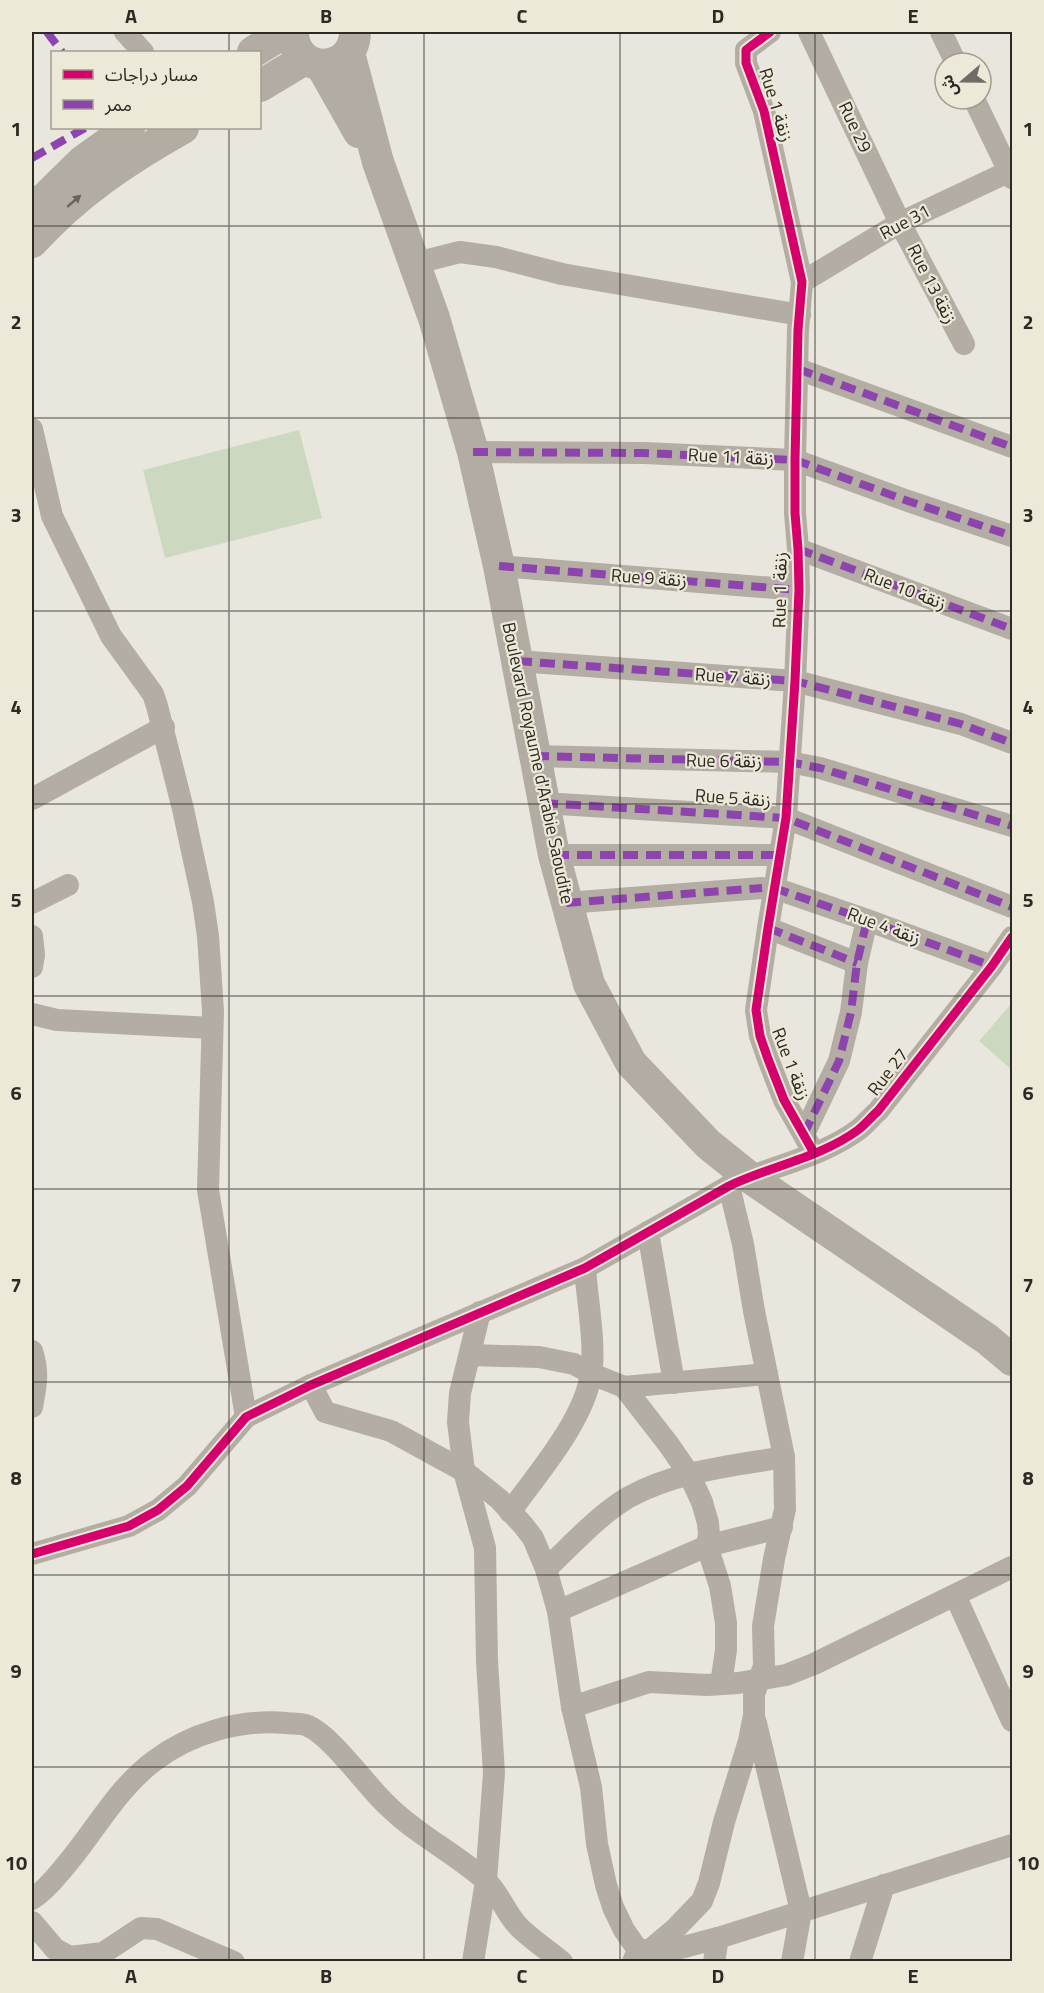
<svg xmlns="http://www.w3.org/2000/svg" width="1044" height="1993" viewBox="0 0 1044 1993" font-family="'Titillium Web','Noto Sans Arabic',sans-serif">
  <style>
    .green { fill: #ccd9c0 }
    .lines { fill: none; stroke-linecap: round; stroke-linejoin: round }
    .minor { stroke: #b3ada4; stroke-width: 22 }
    .secondary { stroke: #b2aca2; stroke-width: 32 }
    .quiet { stroke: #8e44ad; stroke-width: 8; stroke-dasharray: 15 8; stroke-linecap: butt }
    .cycleway-casing { stroke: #ede9d8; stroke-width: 13 }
    .cycleway { stroke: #d6006c; stroke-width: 9 }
    .oneway { fill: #68645d }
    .grid { fill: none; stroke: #2c2a24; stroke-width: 1.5; stroke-opacity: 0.55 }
    .labels { text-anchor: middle; stroke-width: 4.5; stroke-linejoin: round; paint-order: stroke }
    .street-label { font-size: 18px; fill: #2c2a24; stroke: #ede9d8 }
    .neatline { fill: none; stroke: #2c2a24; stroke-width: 2 }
    .grid-label { font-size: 20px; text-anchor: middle; font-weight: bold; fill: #2c2a24 }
  </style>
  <rect width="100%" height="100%" fill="#e8e6dd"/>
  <!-- green -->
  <g class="green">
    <path d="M299 430 322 518 165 558 143 470Z"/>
    <path d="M1012 1003V1070L979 1041Z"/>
  </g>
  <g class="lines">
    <!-- minor -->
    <g class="minor">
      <path d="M125 32 143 52"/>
      <path d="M770 32 746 50V63L764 111 802 282 798 330 795 460V513L798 549 799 590 795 681 786 818 768 928 756 1010 760 1036 768 1059 784 1100 814 1153"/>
      <path d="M809 32 900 223 964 344"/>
      <path d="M941 32 956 63"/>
      <path d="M974 99 1012 178"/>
      <path d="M416 263 460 252 496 257 562 274 800 315"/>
      <path d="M802 282 900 223 1012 170"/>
      <path d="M798 369 1012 447"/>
      <path d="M32 429 52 516 111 636 153 694 157 706 183 809 203 902 208 936 213 1011 208 1190 246 1417"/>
      <path d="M473 452 644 453 795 460 908 501 1012 536"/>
      <path d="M798 549 1012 629"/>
      <path d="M499 566 799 590"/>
      <path d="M517 661 795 681 961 724 1012 743"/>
      <path d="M534 756 789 762 820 768 1012 826"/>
      <path d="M32 799 164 727"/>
      <path d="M543 803 786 818 1012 907"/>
      <path d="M554 855H780"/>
      <path d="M774 888 867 920 992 966"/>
      <path d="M32 903 68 885"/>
      <path d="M566 903 762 888"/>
      <path d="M768 928 857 963"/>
      <path d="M32 936 34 955 32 967"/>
      <path d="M32 1014 57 1020 212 1028"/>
      <path d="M804 1134 839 1061 851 1012 857 963 867 920"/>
      <path d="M648 1232 674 1383"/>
      <path d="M32 1351C39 1372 36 1386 32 1407"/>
      <path d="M470 1355 539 1357 574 1364 592 1374 624 1387 669 1445 689 1474 702 1502 708 1523 709 1534 707 1546 720 1586 726 1623V1650L721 1684"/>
      <path d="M311 1385 325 1412 391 1431 464 1471 499 1499 523 1525 533 1538 546 1569 558 1611 572 1707 591 1787 597 1844 606 1885 613 1907 624 1930 638 1950 633 1962"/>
      <path d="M624 1387 767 1374"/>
      <path d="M510 1512C537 1474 584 1421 591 1374 596 1346 587 1298 585 1268"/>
      <path d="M32 1554 129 1526 158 1510 187 1486 246 1417 311 1385 585 1268 729 1186C770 1166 820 1158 858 1130 865 1125 871 1117 878 1111L992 966 1012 937"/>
      <path d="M546 1569C572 1545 598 1515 629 1497 676 1471 732 1466 784 1457"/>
      <path d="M955 1595 1012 1721"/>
      <path d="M558 1611 707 1546 782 1527"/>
      <path d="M572 1707 649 1682 707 1685 738 1683 786 1675 814 1664 1012 1567"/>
      <path d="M756 1723 801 1911 792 1962"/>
      <path d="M32 1899C43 1892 52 1882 61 1871 93 1835 115 1790 154 1761 191 1733 240 1719 286 1723 292 1724 302 1723 308 1726 332 1736 367 1787 388 1806 417 1835 455 1853 485 1880 500 1893 505 1913 519 1927 532 1940 548 1950 562 1962"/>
      <path d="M32 1922 55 1949 70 1957 103 1953 141 1928 157 1929 234 1962"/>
      <path d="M638 1950H650L675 1929 702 1901 709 1883 724 1822 749 1741 754 1715V1694L764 1666 763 1626 774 1559 785 1509 784 1457 754 1311 743 1244 729 1186"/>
      <path d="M650 1950 676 1949 718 1938 1012 1845"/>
      <path d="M473 1962 486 1881 494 1773 487 1661 485 1548 464 1471 458 1422 460 1393 480 1312"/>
      <path d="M714 1962 718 1938"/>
      <path d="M860 1962 884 1885"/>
    </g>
    <!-- secondary -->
    <g class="secondary">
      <path d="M293 32C293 75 354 76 355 32"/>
      <path d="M253 52 285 32"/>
      <path d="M349 53 378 162 434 318 473 452 499 566 554 855 589 984 631 1063 708 1144 749 1177 987 1339 1012 1360"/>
      <path d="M321 65 359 132"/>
      <path d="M260 86 305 59"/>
      <path d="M32 211 83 161 129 128"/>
      <path d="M32 242C77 193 126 160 183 128"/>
    </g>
    <!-- quiet -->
    <g class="quiet">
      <path d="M47 32 62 52"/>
      <path d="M32 158 85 128"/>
      <path d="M798 369 1012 447"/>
      <path d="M473 452 644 453 795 460 908 501 1012 536"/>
      <path d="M798 549 1012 629"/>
      <path d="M499 566 799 590"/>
      <path d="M517 661 795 681 961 724 1012 743"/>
      <path d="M534 756 789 762 820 768 1012 826"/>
      <path d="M543 803 786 818 1012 907"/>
      <path d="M554 855H780"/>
      <path d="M774 888 867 920 992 966"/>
      <path d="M566 903 762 888"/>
      <path d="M768 928 857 963"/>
      <path d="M804 1134 839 1061 851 1012 857 963 867 920"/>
    </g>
    <!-- cycleway casing -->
    <g class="cycleway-casing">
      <g id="cycleway">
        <path d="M770 32 746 50V63L764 111 802 282 798 330 795 460V513L798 549 799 590 795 681 786 818 768 928 756 1010 760 1036 768 1059 784 1100 814 1153"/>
        <path d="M32 1554 129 1526 158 1510 187 1486 246 1417 311 1385 585 1268 729 1186C770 1166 820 1158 858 1130 865 1125 871 1117 878 1111L992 966 1012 937"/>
      </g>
    </g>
    <!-- cycleway -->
    <use href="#cycleway" class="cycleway"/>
  </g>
  <!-- one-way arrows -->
  <defs><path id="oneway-solid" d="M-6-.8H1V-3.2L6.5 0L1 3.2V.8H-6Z" transform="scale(1.5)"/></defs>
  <use class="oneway" href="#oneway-solid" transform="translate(74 201) rotate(-41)"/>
  <!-- grid -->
  <path class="grid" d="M229 32V52M424 32V1962M620 32V1962M815 32V1962M229 128V1962M32 226H1012M32 418H1012M32 611H1012M32 804H1012M32 996H1012M32 1189H1012M32 1382H1012M32 1575H1012M32 1767H1012"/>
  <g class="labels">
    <!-- street labels -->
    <g class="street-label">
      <text transform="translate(776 105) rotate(73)" y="6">Rue 1 زنقة</text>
      <text transform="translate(855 127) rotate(65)" y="6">Rue 29</text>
      <text transform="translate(905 222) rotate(-28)" y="6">Rue 31</text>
      <text transform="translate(932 284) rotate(63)" y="6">Rue 13 زنقة</text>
      <text transform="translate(731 457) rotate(3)" y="6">Rue 11 زنقة</text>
      <text transform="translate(649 578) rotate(4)" y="6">Rue 9 زنقة</text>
      <text transform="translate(905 589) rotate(21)" y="6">Rue 10 زنقة</text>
      <text transform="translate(780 590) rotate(-89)" y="6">Rue 1 زنقة</text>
      <text transform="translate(733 677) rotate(4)" y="6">Rue 7 زنقة</text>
      <text transform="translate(724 761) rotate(1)" y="6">Rue 6 زنقة</text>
      <text transform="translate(538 763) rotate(78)" y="6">Boulevard Royaume d'Arabie Saoudite</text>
      <text transform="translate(733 798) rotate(4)" y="6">Rue 5 زنقة</text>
      <text transform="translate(884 926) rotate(20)" y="6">Rue 4 زنقة</text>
      <text transform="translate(791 1064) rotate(69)" y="6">Rue 1 زنقة</text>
      <text transform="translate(888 1072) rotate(-52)" y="6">Rue 27</text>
    </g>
  </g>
  <!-- border -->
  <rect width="1044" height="1993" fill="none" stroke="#ede9d8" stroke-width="66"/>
  <!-- legend -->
  <rect x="51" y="51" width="210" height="78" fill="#ede9d8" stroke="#a09d90" stroke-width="1.5"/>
  <rect x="63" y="70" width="30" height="9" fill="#d6006c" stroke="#a09d90" stroke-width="1.5"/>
  <text x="105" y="81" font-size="18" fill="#2c2a24">مسار دراجات</text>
  <rect x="63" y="100" width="30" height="9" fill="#8e44ad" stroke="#a09d90" stroke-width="1.5"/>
  <text x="105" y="111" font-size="18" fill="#2c2a24">ممر</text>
  <!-- north arrow -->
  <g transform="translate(963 81) rotate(250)"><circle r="28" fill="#ede9d8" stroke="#a09d90" stroke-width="1.5"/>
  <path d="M0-4.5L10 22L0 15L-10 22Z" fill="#6e6c65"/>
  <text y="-9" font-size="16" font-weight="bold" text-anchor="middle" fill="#2c2a24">ش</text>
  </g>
  <rect x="33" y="33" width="978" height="1927" class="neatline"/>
  <g class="grid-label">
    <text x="131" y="23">A</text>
    <text x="326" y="23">B</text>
    <text x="522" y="23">C</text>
    <text x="718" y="23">D</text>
    <text x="913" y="23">E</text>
    <text x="16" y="136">1</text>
    <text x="1028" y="136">1</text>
    <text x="16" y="329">2</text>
    <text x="1028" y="329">2</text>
    <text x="16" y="522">3</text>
    <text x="1028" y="522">3</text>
    <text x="16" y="714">4</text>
    <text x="1028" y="714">4</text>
    <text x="16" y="907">5</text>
    <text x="1028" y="907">5</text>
    <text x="16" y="1100">6</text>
    <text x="1028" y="1100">6</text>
    <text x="16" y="1292">7</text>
    <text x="1028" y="1292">7</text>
    <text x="16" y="1485">8</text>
    <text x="1028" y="1485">8</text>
    <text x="16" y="1678">9</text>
    <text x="1028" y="1678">9</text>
    <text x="16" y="1870">10</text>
    <text x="1028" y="1870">10</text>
    <text x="131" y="1983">A</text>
    <text x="326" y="1983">B</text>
    <text x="522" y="1983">C</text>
    <text x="718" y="1983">D</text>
    <text x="913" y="1983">E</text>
  </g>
</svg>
